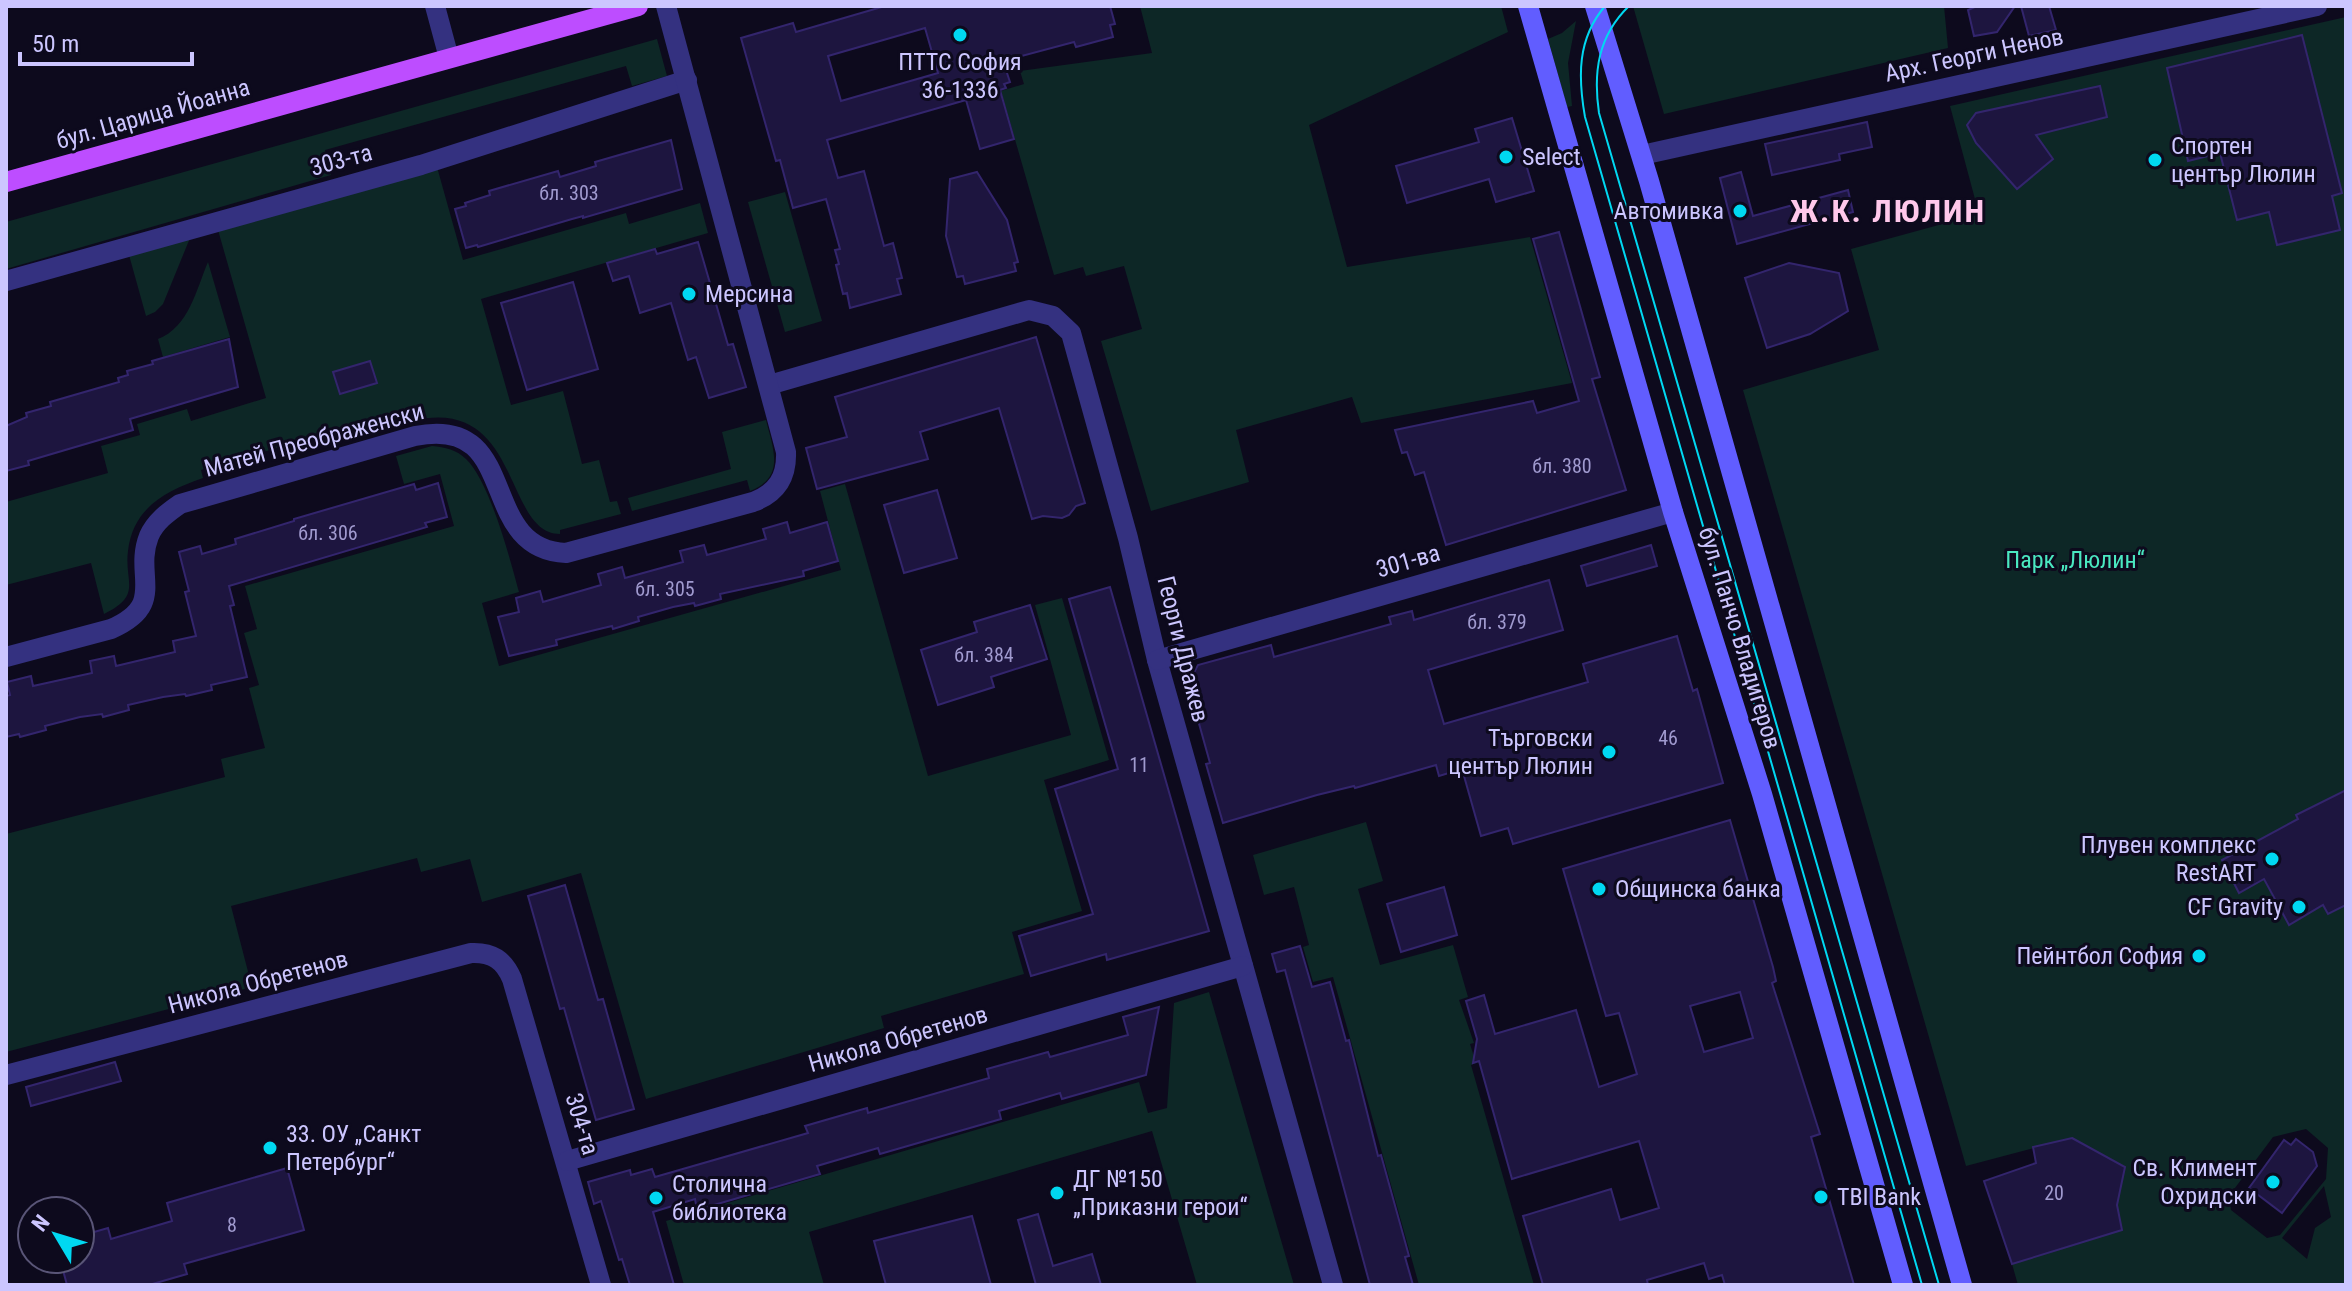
<svg xmlns="http://www.w3.org/2000/svg" width="2352" height="1291" viewBox="0 0 2352 1291" font-family="'Roboto Condensed',sans-serif">
  <style>
    .green { fill: #0d2726; fill-rule: evenodd }
    .building { fill: #1d153f; stroke: #33256d; stroke-width: 2; fill-rule: evenodd }
    .lines { fill: none; stroke-linecap: round; stroke-linejoin: round }
    .street { stroke: #343180; stroke-width: 20 }
    .secondary { stroke: #615dff; stroke-width: 20 }
    .primary { stroke: #bd4dff; stroke-width: 20 }
    .tram { stroke: #00d8f1; stroke-width: 2 }
    .poi-dot { fill: #00d8f1; stroke: #0d0a1d; stroke-width: 3 }
    .labels { text-anchor: middle; stroke-width: 6; stroke-linejoin: round; paint-order: stroke }
    .number-label { font-size: 20px; fill: #a09acf }
    .street-label { font-size: 24px; fill: #ccc6ff; stroke: #0d0a1d }
    .poi-label { font-size: 24px; fill: #ccc6ff; stroke: #0d0a1d; text-anchor: start }
    .park-label { font-size: 24px; fill: #4ae7c0; stroke: #0d0a1d }
    .district-label { font-size: 32px; font-weight: bold; letter-spacing: 2px; fill: #ffc8eb; stroke: #0d0a1d }
  </style>
  <rect width="100%" height="100%" fill="#0d0a1d"/>
  <!-- green -->
  <g class="green">
    <path d="M1140 6H1501L1508 32 1309 125 1347 267 1530 237 1572 383 1361 423 1352 397 1236 430 1249 482 1151 511 1101 341 1142 329 1124 266 1086 276 1083 267 1054 275 1001 91 1024 84 1020 71 1152 53Z"/>
    <path d="M1633 6H1944L1948 48 1664 114Z"/>
    <path d="M2346 17V1285H2018L2012 1264 2122 1230 2117 1205 2125 1167 2072 1138 1966 1166 1743 390 1879 350 1851 249 1979 214 1950 106ZM2306 1129 2328 1148 2326 1179 2280 1235 2267 1238 2231 1210 2229 1196 2273 1137ZM2324 1186 2331 1217 2315 1228 2307 1259 2282 1238Z"/>
    <path d="M1576 21 1568 63 1572 106 1567 107 1548 39 1562 33Z"/>
    <path d="M657 39 667 76 632 86 626 66 325 150 331 175 6 269V222Z"/>
    <path d="M437 167 463 260 626 213 629 224 700 203 708 233 481 299 511 405 563 391 582 464 599 460 610 502 617 501 621 514 560 530V534C503 534 522 394 412 421L408 410 201 470 203 478C165 491 133 508 128 551 124 582 143 595 104 614L91 563 6 585V502L108 473 101 446 140 435 137 424 187 409 191 421 266 398 218 230Z"/>
    <path d="M785 192 822 321 785 332 748 202Z"/>
    <path d="M190 238 163 304 155 312 146 316 129 255Z"/>
    <path d="M208 262 230 337 163 357 158 339C189 327 196 290 208 262Z"/>
    <path d="M766 420C773 449 786 477 750 491L747 480 632 511 628 498 731 469 722 432Z"/>
    <path d="M432 446C445 447 457 450 466 459 490 482 510 559 519 592L482 603 499 666 841 570 820 491 845 484 928 776 1071 735 1035 605 1062 598 1109 760 1044 780 1082 911 1012 932 1024 974 881 1016 884 1028 646 1099 581 873 482 902 470 859 421 872 417 858 231 906 252 987 6 1052V834L225 777 221 759 265 748 249 688 259 685 244 633 257 629 245 586 454 526 440 474 404 484 396 456Z"/>
    <path d="M1366 822 1383 881 1358 889 1380 965 1453 945 1468 997 1459 1000 1474 1043 1470 1044 1476 1063 1471 1065 1534 1285H1419L1333 977 1313 982 1303 947 1309 945 1294 887 1264 895 1253 855Z"/>
    <path d="M1209 992 1294 1285H1197L1152 1131 809 1232 824 1285H684L666 1221 1139 1082 1148 1113 1167 1108 1174 1003Z"/>
  </g>
  <!-- building -->
  <g class="building">
    <path d="M885 6H1110L1115 24 1110 25 1113 37 1076 47 1074 42 1003 61 1010 82 1004 84 1006 88 1000 90 1014 139 980 149 966 100 827 140 838 178 864 171 884 246 893 243 902 278 897 279 901 294 850 308 847 293 843 294 836 265 839 264 835 250 840 249 826 199 793 208 780 160 776 161 741 38 793 23 796 32ZM925 28 938 73 841 101 828 56Z"/>
    <path d="M1977 6H2015L1997 32 1974 36 1968 10Z"/>
    <path d="M2021 6H2049L2056 30 2029 36Z"/>
    <path d="M2302 35 2342 193 2332 196 2340 230 2277 245 2269 212 2237 220 2220 153 2188 161 2167 68Z"/>
    <path d="M2100 86 2107 117 2036 135 2053 159 2017 189 1976 143 1967 125 1976 113Z"/>
    <path d="M1512 118 1534 191 1496 202 1489 179 1407 203 1396 166 1479 142 1475 129Z"/>
    <path d="M1867 122 1872 147 1839 154 1840 160 1772 175 1765 144Z"/>
    <path d="M671 140 682 189 583 218V216L572 219 478 247 477 245 466 248 455 209 466 206 465 203 490 195 489 191 558 171 560 177 596 166 595 162Z"/>
    <path d="M977 172 1007 220 1018 262 1014 263 1016 271 965 284 963 276 957 277 946 236 950 179Z"/>
    <path d="M1741 172 1753 216 1848 190 1853 212 1737 244 1720 178Z"/>
    <path d="M1559 232 1600 377 1592 379 1626 490 1446 545 1424 472 1415 475 1407 452 1402 453 1395 430 1533 401 1537 413 1579 401 1533 239Z"/>
    <path d="M698 242 728 345 733 344 746 387 709 398 696 357 688 360 671 303 640 313 629 276 613 281 607 263 655 249 657 254Z"/>
    <path d="M1789 263 1839 273 1848 311 1810 334 1767 348 1745 278Z"/>
    <path d="M573 282 598 369 527 390 501 303Z"/>
    <path d="M1036 337 1085 503 1076 506 1069 515 1062 518 1043 516 1032 519 999 408 920 432 928 459 817 489 806 448 847 437 835 397Z"/>
    <path d="M229 339 238 387 130 419 133 430 28 461 29 465 6 471V426L27 417 26 413 51 406 50 402 119 382 118 378 128 375 127 371 153 364 152 361Z"/>
    <path d="M370 361 377 383 340 394 333 372Z"/>
    <path d="M438 483 447 517 425 523 427 527 229 586 234 605 230 606 247 677 211 685 212 690 186 696 185 694 163 697 128 705 129 710 103 717 102 714 80 717 45 726 46 730 20 737 19 734 6 737V696L10 695 7 682 31 676 33 686 92 673 90 661 114 656 116 666 175 652 173 641 196 636 185 592 189 591 179 552 200 546 202 554 236 544 235 539 294 521V519L414 484 416 490Z"/>
    <path d="M937 490 957 558 904 573 884 505Z"/>
    <path d="M787 522 790 533 827 522 838 561 803 571 804 576 720 594 721 599 695 606 694 603 673 607 638 617 639 621 613 629 612 626 591 631 556 640 557 645 509 656 498 617 519 612 516 598 540 591 543 602 601 585 598 574 622 567 625 578 683 562 680 551 704 545 707 555 766 539 763 529Z"/>
    <path d="M1651 545 1657 566 1587 586 1581 566Z"/>
    <path d="M1549 580 1563 630 1428 670 1444 724 1588 682 1583 664 1677 636 1693 691 1697 689 1723 783 1513 844 1508 828 1481 836 1462 769 1439 776 1436 765 1355 788 1354 786 1317 795 1223 823 1206 764 1210 763 1188 684 1198 665 1271 645 1274 657 1391 624 1389 617 1412 611 1414 620Z"/>
    <path d="M1110 587 1209 931 1107 960 1106 954 1031 976 1019 936 1093 914 1055 789 1118 769 1069 599Z"/>
    <path d="M1030 605 1047 659 991 677 994 687 938 705 921 650 977 632 974 622Z"/>
    <path d="M2346 790V905L2328 914 2323 905 2289 925 2264 879 2239 893 2222 860 2298 819 2296 815Z"/>
    <path d="M1730 820 1773 967 1776 981 1772 983 1820 1134 1811 1137 1854 1285H1725L1722 1275 1709 1279 1704 1263 1647 1280 1648 1285H1543L1523 1216 1611 1189 1620 1220 1659 1208 1639 1141 1512 1179 1479 1061 1473 1063 1477 1039 1466 1001 1484 995 1495 1034 1576 1010 1599 1087 1637 1074 1619 1013 1606 1016 1563 869ZM1740 992 1753 1038 1704 1052 1690 1006Z"/>
    <path d="M565 885 598 1000 603 999 634 1109 596 1120 564 1008 560 1009 528 896Z"/>
    <path d="M1444 887 1457 935 1401 952 1387 904Z"/>
    <path d="M1300 946 1312 987 1330 982 1346 1041 1349 1040 1378 1156 1381 1155 1409 1256 1405 1257 1413 1285H1370L1285 970 1277 972 1272 954Z"/>
    <path d="M1159 1007 1146 1075 1062 1099 1060 1093 999 1111 1001 1119 880 1154 878 1148 817 1166 820 1174 697 1210 695 1199 653 1212 674 1285H630L622 1259 619 1260 601 1201 594 1204 588 1182 630 1170 631 1175 652 1169 655 1177 808 1133 805 1126 867 1108 868 1113 989 1078 987 1069 1048 1052 1050 1057 1128 1035 1123 1017Z"/>
    <path d="M115 1062 121 1081 31 1106 26 1087Z"/>
    <path d="M2072 1138 2125 1167 2117 1205 2122 1230 2012 1264 1984 1181 2036 1163 2033 1147Z"/>
    <path d="M2296 1139 2313 1152 2317 1166 2282 1213 2249 1188 2284 1140 2291 1145Z"/>
    <path d="M287 1168 304 1230 184 1264 187 1274 149 1285H67L60 1259H80V1236L108 1228 111 1239 172 1221 167 1203Z"/>
    <path d="M1038 1214 1053 1266 1092 1254 1101 1285H1036L1018 1220Z"/>
    <path d="M972 1216 991 1285H886L874 1241Z"/>
  </g>
  <g class="lines">
    <!-- street -->
    <g class="street">
      <path d="M435 6 449 58"/>
      <path d="M1642 155 2317 6"/>
      <path d="M6 281 421 165 687 80"/>
      <path d="M769 385 1029 310 1053 316 1071 333 1128 538 1157 660 1333 1285"/>
      <path d="M6 657 111 629C168 604 133 576 149 536 155 522 167 513 180 504L415 436C523 414 475 549 566 553L753 502C777 493 787 477 786 452L666 6"/>
      <path d="M1157 660 1673 512"/>
      <path d="M6 1075 471 953C492 952 504 960 512 979L601 1285"/>
      <path d="M567 1161 1243 966"/>
    </g>
    <!-- secondary -->
    <g class="secondary">
      <path d="M1528 6 1673 512 1762 794 1903 1285"/>
      <path d="M1595 6 1649 181 1962 1285"/>
    </g>
    <!-- primary -->
    <path class="primary" d="M6 182 638 6"/>
    <!-- tram -->
    <g class="tram">
      <path d="M1605 6C1577 39 1578 77 1585 117L1922 1285"/>
      <path d="M1629 6C1598 36 1593 72 1599 113L1939 1285"/>
    </g>
  </g>
  <!-- markers -->
  <g class="poi-dot">
    <circle cx="960" cy="35" r="8"/>
    <circle cx="1506" cy="157" r="8"/>
    <circle cx="2155" cy="160" r="8"/>
    <circle cx="1740" cy="211" r="8"/>
    <circle cx="689" cy="294" r="8"/>
    <circle cx="1609" cy="752" r="8"/>
    <circle cx="2272" cy="859" r="8"/>
    <circle cx="1599" cy="889" r="8"/>
    <circle cx="2299" cy="907" r="8"/>
    <circle cx="2199" cy="956" r="8"/>
    <circle cx="270" cy="1148" r="8"/>
    <circle cx="2273" cy="1182" r="8"/>
    <circle cx="1057" cy="1193" r="8"/>
    <circle cx="1821" cy="1197" r="8"/>
    <circle cx="656" cy="1198" r="8"/>
  </g>
  <g class="labels">
    <!-- number labels -->
    <g class="number-label">
      <text x="569" y="200">бл. 303</text>
      <text x="1562" y="473">бл. 380</text>
      <text x="328" y="540">бл. 306</text>
      <text x="665" y="596">бл. 305</text>
      <text x="1497" y="629">бл. 379</text>
      <text x="984" y="662">бл. 384</text>
      <text x="1668" y="745">46</text>
      <text x="1139" y="772">11</text>
      <text x="2054" y="1200">20</text>
      <text x="232" y="1232">8</text>
    </g>
    <!-- street labels -->
    <g class="street-label">
      <text transform="translate(1974 55) rotate(-12)" y="8">Арх. Георги Ненов</text>
      <text transform="translate(153 114) rotate(-16)" y="8">бул. Царица Йоанна</text>
      <text transform="translate(341 160) rotate(-15)" y="8">303-та</text>
      <text transform="translate(314 440) rotate(-15)" y="8">Матей Преображенски</text>
      <text transform="translate(1408 561) rotate(-16)" y="8">301-ва</text>
      <text transform="translate(1740 638) rotate(73)" y="8">бул. Панчо Владигеров</text>
      <text transform="translate(1183 649) rotate(76)" y="8">Георги Дражев</text>
      <text transform="translate(258 982) rotate(-15)" y="8">Никола Обретенов</text>
      <text transform="translate(898 1039) rotate(-16)" y="8">Никола Обретенов</text>
      <text transform="translate(582 1124) rotate(73)" y="8">304-та</text>
    </g>
    <!-- poi labels -->
    <g class="poi-label">
      <text x="960" y="70" text-anchor="middle">ПТТС София<tspan x="960" dy="28">36-1336</tspan></text>
      <text x="2171" y="154">Спортен<tspan x="2171" dy="28">център Люлин</tspan></text>
      <text x="1522" y="165">Select</text>
      <text x="1724" y="219" text-anchor="end">Автомивка</text>
      <text x="705" y="302">Мерсина</text>
      <text x="1593" y="746" text-anchor="end">Търговски<tspan x="1593" dy="28">център Люлин</tspan></text>
      <text x="2256" y="853" text-anchor="end">Плувен комплекс<tspan x="2256" dy="28">RestART</tspan></text>
      <text x="1615" y="897">Общинска банка</text>
      <text x="2283" y="915" text-anchor="end">CF Gravity</text>
      <text x="2183" y="964" text-anchor="end">Пейнтбол София</text>
      <text x="286" y="1142">33. ОУ „Санкт<tspan x="286" dy="28">Петербург“</tspan></text>
      <text x="2257" y="1176" text-anchor="end">Св. Климент<tspan x="2257" dy="28">Охридски</tspan></text>
      <text x="1073" y="1187">ДГ №150<tspan x="1073" dy="28">„Приказни герои“</tspan></text>
      <text x="672" y="1192">Столична<tspan x="672" dy="28">библиотека</tspan></text>
      <text x="1837" y="1205">TBI Bank</text>
    </g>
    <!-- park labels -->
    <g class="park-label">
      <text x="2075" y="568">Парк „Люлин“</text>
    </g>
    <!-- district labels -->
    <g class="district-label">
      <text x="1888" y="222">Ж.К. ЛЮЛИН</text>
    </g>
  </g>
  <!-- border -->
  <rect width="2352" height="1291" fill="none" stroke="#ccc6ff" stroke-width="16"/>
  <!-- north arrow -->
  <g transform="translate(56 1235) rotate(308)"><circle r="38" fill="#0d0a1d" stroke="#595577" stroke-width="2"/>
  <path d="M0-6L14 30L0 20L-14 30Z" fill="#00d8f1"/>
  <text y="-12" font-size="22" font-weight="bold" text-anchor="middle" fill="#ccc6ff">N</text>
  </g>
  <!-- scale -->
  <path d="M20 52v12h172v-12" fill="none" stroke="#ccc6ff" stroke-width="4"/>
  <text x="32" y="52" font-size="24" fill="#ccc6ff" stroke="#0d0a1d" stroke-width="6" paint-order="stroke">50 m</text>
</svg>
